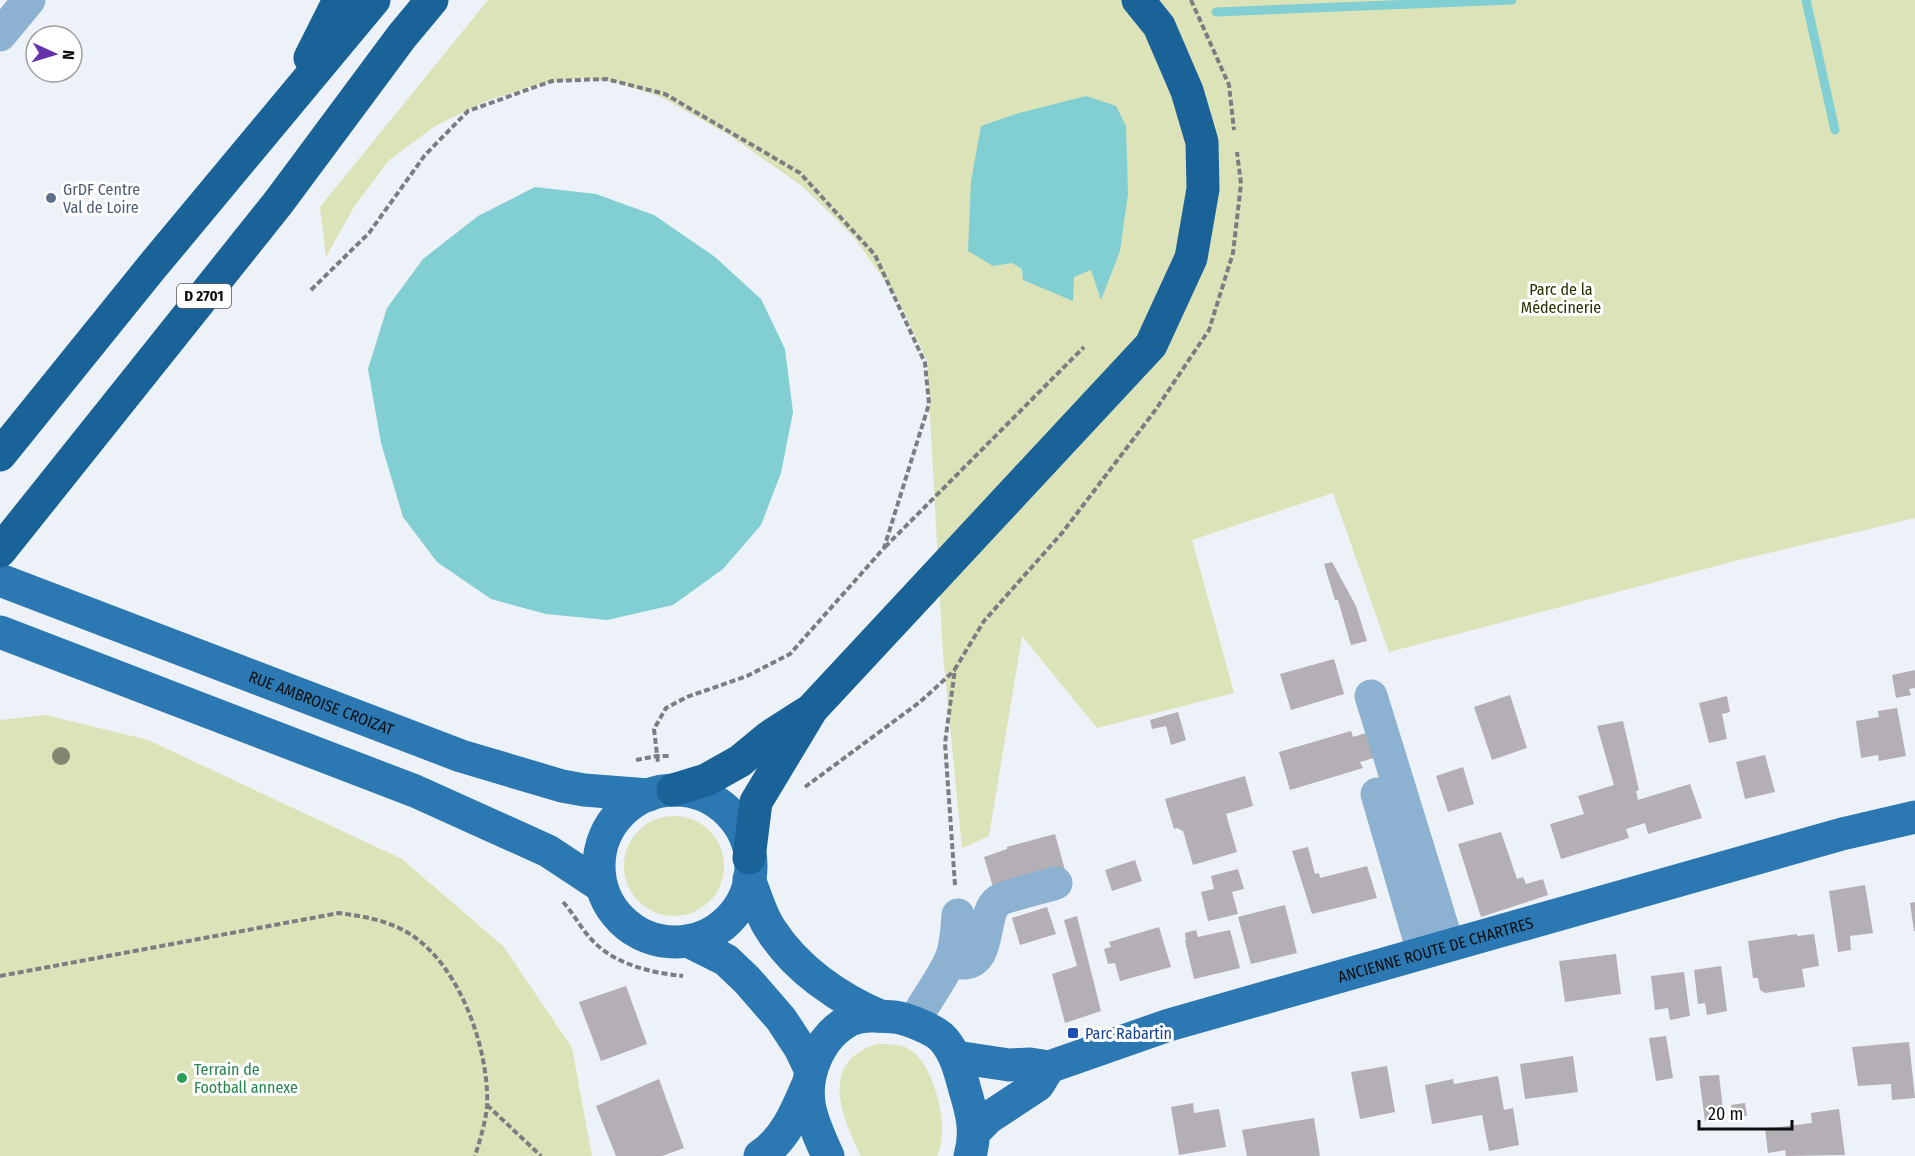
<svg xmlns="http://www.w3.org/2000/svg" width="1915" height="1156" viewBox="0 0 1915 1156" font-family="'Fira Sans Condensed',sans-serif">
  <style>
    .green { fill: #dce3b8 }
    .water { fill: #82cfd3 }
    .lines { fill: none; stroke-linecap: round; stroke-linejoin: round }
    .stream { stroke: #82cfd3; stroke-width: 9 }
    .building { fill: #b3afb4 }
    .path { stroke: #7a7e82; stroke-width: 4; stroke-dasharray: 6 3; stroke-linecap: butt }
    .minor { stroke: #8cb1d1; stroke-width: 33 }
    .major { stroke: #2c78b2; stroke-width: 33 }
    .highway { stroke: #1a6398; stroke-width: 33 }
    .tree { fill: #818670 }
    .service-dot { fill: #5c6f8a; stroke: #fff; stroke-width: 2 }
    .transit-dot { fill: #1a4fb4; stroke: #fff; stroke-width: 2 }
    .leisure-dot { fill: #2e9e5b; stroke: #fff; stroke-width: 2 }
    .labels { text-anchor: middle; stroke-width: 6; stroke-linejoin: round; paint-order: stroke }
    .shield { fill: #fff; stroke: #555658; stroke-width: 1.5 }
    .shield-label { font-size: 15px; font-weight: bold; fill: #0c0e10 }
    .service-label { font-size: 16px; fill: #4e5e75; stroke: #fff; text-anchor: start }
    .park-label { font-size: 16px; fill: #2a2e01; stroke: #fff }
    .street-label { font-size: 16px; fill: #0c0e10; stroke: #fff }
    .transit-label { font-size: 16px; fill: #164399; stroke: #fff; text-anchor: start }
    .leisure-label { font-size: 16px; fill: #27864d; stroke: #fff; text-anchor: start }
  </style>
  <rect width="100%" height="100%" fill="#ecf2f7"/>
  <!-- green -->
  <g class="green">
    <path d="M488 0H1915V518L1735 561 1389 652 1333 493 1192 540 1234 693 1097 728 1022 636 989 836 962 848 943 654 927 360 897 298 854 237 802 186 729 135 661 97 616 82 581 78 536 85 486 101 435 126 388 161 354 207 326 257 320 207Z"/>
    <path d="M46 715 148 740 402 859 504 947 572 1048 592 1156H0V720Z"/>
    <circle cx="674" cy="866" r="50"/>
    <path d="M877 1044C887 1044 901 1044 909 1049 935 1064 951 1131 937 1156H861C841 1115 819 1062 877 1044Z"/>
  </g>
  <!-- water -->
  <g class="water">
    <path d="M1086 96 1116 106 1126 126 1128 194 1120 251 1101 300 1091 270 1074 277 1073 301 1023 280 1022 269 1012 263 993 266 968 251 971 181 981 126 1019 113Z"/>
    <path d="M535 187 596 194 654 215 715 257 761 299 785 349 793 412 781 473 761 525 723 569 673 605 607 620 546 614 491 599 437 562 403 517 381 443 368 369 387 308 423 259 478 216Z"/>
  </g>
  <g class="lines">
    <!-- stream -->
    <g class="stream">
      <path d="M1806 0 1835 130"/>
      <path d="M1216 12 1512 0"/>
    </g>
  </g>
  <!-- building -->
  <g class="building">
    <path d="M1332 562 1356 606 1367 641 1351 645 1338 600H1335L1324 564Z"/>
    <path d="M1334 659 1344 694 1291 710 1280 674Z"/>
    <path d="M1915 670V688L1909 689 1911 695 1896 698 1892 675Z"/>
    <path d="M1510 695 1527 748 1492 760 1474 707Z"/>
    <path d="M1727 696 1730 712 1722 714 1727 739 1709 743 1699 703Z"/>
    <path d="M1897 708 1906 756 1879 761 1878 755 1861 758 1856 721 1879 717 1878 711Z"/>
    <path d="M1178 712 1186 740 1171 745 1166 726 1152 729 1150 720Z"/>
    <path d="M1623 721 1639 790 1636 791 1638 800 1690 784 1702 818 1648 834 1645 823 1626 829 1629 838 1561 859 1550 824 1584 814 1578 796 1614 785 1597 726Z"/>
    <path d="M1351 731 1353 737 1369 732 1377 757 1360 762 1363 768 1290 790 1279 752Z"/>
    <path d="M1765 755 1775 792 1745 799 1736 762Z"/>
    <path d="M1463 767 1474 804 1448 812 1436 776Z"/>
    <path d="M1245 776 1253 806 1226 814 1237 852 1193 865 1183 831 1177 828 1174 829 1165 799Z"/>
    <path d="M1501 832 1517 879 1523 877 1526 884 1543 879 1548 895 1481 917 1458 844Z"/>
    <path d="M1055 834 1065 870 993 887 984 857 1007 849V847Z"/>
    <path d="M1308 847 1315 874 1319 873 1320 878 1367 866 1377 898 1312 914 1292 851Z"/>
    <path d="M1135 860 1142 881 1112 891 1105 870Z"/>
    <path d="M1238 869 1244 889 1232 892 1238 914 1208 921 1201 892 1214 889 1211 876Z"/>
    <path d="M1865 885 1873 933 1850 936 1851 950 1838 952 1829 891Z"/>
    <path d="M1915 902V931H1914L1910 903Z"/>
    <path d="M1285 905 1297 953 1251 964 1238 917Z"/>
    <path d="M1047 907 1056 934 1020 945 1012 918Z"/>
    <path d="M1077 916 1101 1011 1065 1023 1052 974 1077 966 1064 920Z"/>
    <path d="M1159 927 1171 967 1120 981 1115 963 1108 964 1104 949 1111 947 1109 942Z"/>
    <path d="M1196 930 1198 937 1230 930 1240 968 1194 979 1185 941 1186 940 1185 933Z"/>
    <path d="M1797 934V936L1814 934 1819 966 1802 969 1805 987 1765 993 1760 990 1758 978H1753L1748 941Z"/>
    <path d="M1616 954 1621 994 1565 1002 1559 961Z"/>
    <path d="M1721 966 1727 1011 1707 1015 1705 1003 1698 1004 1694 970Z"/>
    <path d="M1684 972 1690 1016 1670 1020 1668 1008 1655 1010 1651 976Z"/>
    <path d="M626 986 647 1044 601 1061 579 1002Z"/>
    <path d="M1666 1036 1673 1078 1656 1081 1649 1038Z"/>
    <path d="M1909 1042 1915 1098 1892 1100 1891 1084 1858 1086 1852 1047Z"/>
    <path d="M1573 1056 1578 1092 1525 1099 1520 1064Z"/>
    <path d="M1387 1066 1395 1112 1360 1119 1351 1072Z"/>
    <path d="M1719 1075 1724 1118 1705 1121 1699 1076Z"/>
    <path d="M1498 1076 1504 1110 1513 1108 1519 1145 1489 1151 1482 1115 1432 1124 1425 1085 1453 1079 1454 1084Z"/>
    <path d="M659 1079 684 1148 662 1156H616L596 1106Z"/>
    <path d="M1193 1103 1194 1113 1219 1109 1226 1147 1179 1155 1171 1107Z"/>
    <path d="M1745 1103 1747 1116 1733 1117 1731 1105Z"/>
    <path d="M1839 1109 1845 1155 1786 1156 1785 1150 1768 1153 1765 1129 1812 1123 1811 1113Z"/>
    <path d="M1314 1118 1320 1156H1247L1242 1130Z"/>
  </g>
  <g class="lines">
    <!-- path -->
    <g class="path">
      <path d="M1191 0 1229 85 1234 130"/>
      <path d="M311 290 369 233 425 155 468 111 552 81 606 79 665 94 800 173 875 255 925 363 929 404 884 548 790 654 747 676 687 697 666 708 654 729 658 763"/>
      <path d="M885 547 1084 347"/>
      <path d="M636 760 657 756H669"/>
      <path d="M805 787 920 702 955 670"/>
      <path d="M955 885 945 743 955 669 984 621 1062 533 1154 412 1209 330 1233 253 1241 184 1237 152"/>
      <path d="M563 902C575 915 582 931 595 943 617 965 653 973 683 976"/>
      <path d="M0 976 339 913C361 916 381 919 401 929 457 956 490 1048 487 1107 485 1124 480 1140 475 1156"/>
      <path d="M487 1105 541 1156"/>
    </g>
    <!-- minor -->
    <g class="minor">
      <path d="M0 35 29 0"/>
      <path d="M1371 696 1448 945"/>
      <path d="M1377 794 1423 952"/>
      <path d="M950 961C954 961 960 964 964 963 992 961 981 913 998 901 1005 896 1044 887 1056 883"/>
      <path d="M914 1022C925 1001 940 982 950 961 956 948 957 930 958 915"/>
    </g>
    <!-- major -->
    <g class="major">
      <path id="s1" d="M0 580 461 756 562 786 584 790 649 795"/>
      <path d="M0 632 415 791 548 851 601 886"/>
      <circle cx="675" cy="866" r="76"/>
      <path d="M749 879C756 896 761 916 771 930 796 969 838 998 880 1016"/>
      <path d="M688 941 726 960 747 980 781 1019 800 1048 811 1071"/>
      <path id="s2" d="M956 1057 1009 1065 1030 1064 1049 1067 1169 1025 1842 834 1915 817"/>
      <path d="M974 1132 988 1118 1038 1085 1049 1067"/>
      <path d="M760 1156C785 1140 797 1110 808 1084"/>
      <path d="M828 1156C821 1141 814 1126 810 1109 803 1076 819 1036 850 1020 864 1014 881 1016 895 1017 908 1019 936 1030 944 1040 956 1054 960 1072 965 1090 972 1113 977 1132 970 1156"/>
    </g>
    <!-- highway -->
    <g class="highway">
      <path d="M310 58 339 0"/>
      <path d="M0 455 151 268 374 0"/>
      <path d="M0 551 278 203 402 36 432 0"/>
      <path d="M673 790 706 780 740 761 769 737 806 713"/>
      <path d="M749 858 756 802 812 709 1151 345 1191 258 1203 189 1202 142 1187 91 1159 26 1138 0"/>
    </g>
  </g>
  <!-- trees -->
  <circle class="tree" cx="61" cy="756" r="9"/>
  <!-- markers -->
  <circle class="service-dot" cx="51" cy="198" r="6"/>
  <rect class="transit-dot" x="1067" y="1027" width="12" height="12" rx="3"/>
  <circle class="leisure-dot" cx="182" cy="1078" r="6"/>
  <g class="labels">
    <!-- shield labels -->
    <rect class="shield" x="177" y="284" width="54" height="24" rx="4.5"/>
    <g class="shield-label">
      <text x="204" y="301">D 2701</text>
    </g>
    <!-- service labels -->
    <g class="service-label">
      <text x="63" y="195">GrDF Centre<tspan x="63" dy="18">Val de Loire</tspan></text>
    </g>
    <!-- park labels -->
    <g class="park-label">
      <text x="1561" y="295">Parc de la<tspan x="1561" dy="18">Médecinerie</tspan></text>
    </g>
    <!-- street labels -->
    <g class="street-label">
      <text dy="6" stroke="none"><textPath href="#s1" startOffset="344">RUE AMBROISE CROIZAT</textPath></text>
      <text dy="6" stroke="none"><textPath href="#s2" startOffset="498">ANCIENNE ROUTE DE CHARTRES</textPath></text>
    </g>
    <!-- transit labels -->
    <g class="transit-label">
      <text x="1085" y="1039">Parc Rabartin</text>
    </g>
    <!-- leisure labels -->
    <g class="leisure-label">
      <text x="194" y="1075">Terrain de<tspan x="194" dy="18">Football annexe</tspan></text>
    </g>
  </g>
  <!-- north arrow -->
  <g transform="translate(54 54) rotate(94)"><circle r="28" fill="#ffffff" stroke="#9e9f9f" stroke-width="1.5"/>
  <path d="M0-4.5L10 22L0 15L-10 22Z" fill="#6633aa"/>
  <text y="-9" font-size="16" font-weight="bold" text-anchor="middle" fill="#0c0e10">N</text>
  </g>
  <!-- scale -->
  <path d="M1699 1120v9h93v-9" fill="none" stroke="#0c0e10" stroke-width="3"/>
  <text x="1708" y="1120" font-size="18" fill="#0c0e10" stroke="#ffffff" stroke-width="4.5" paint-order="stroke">20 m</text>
</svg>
